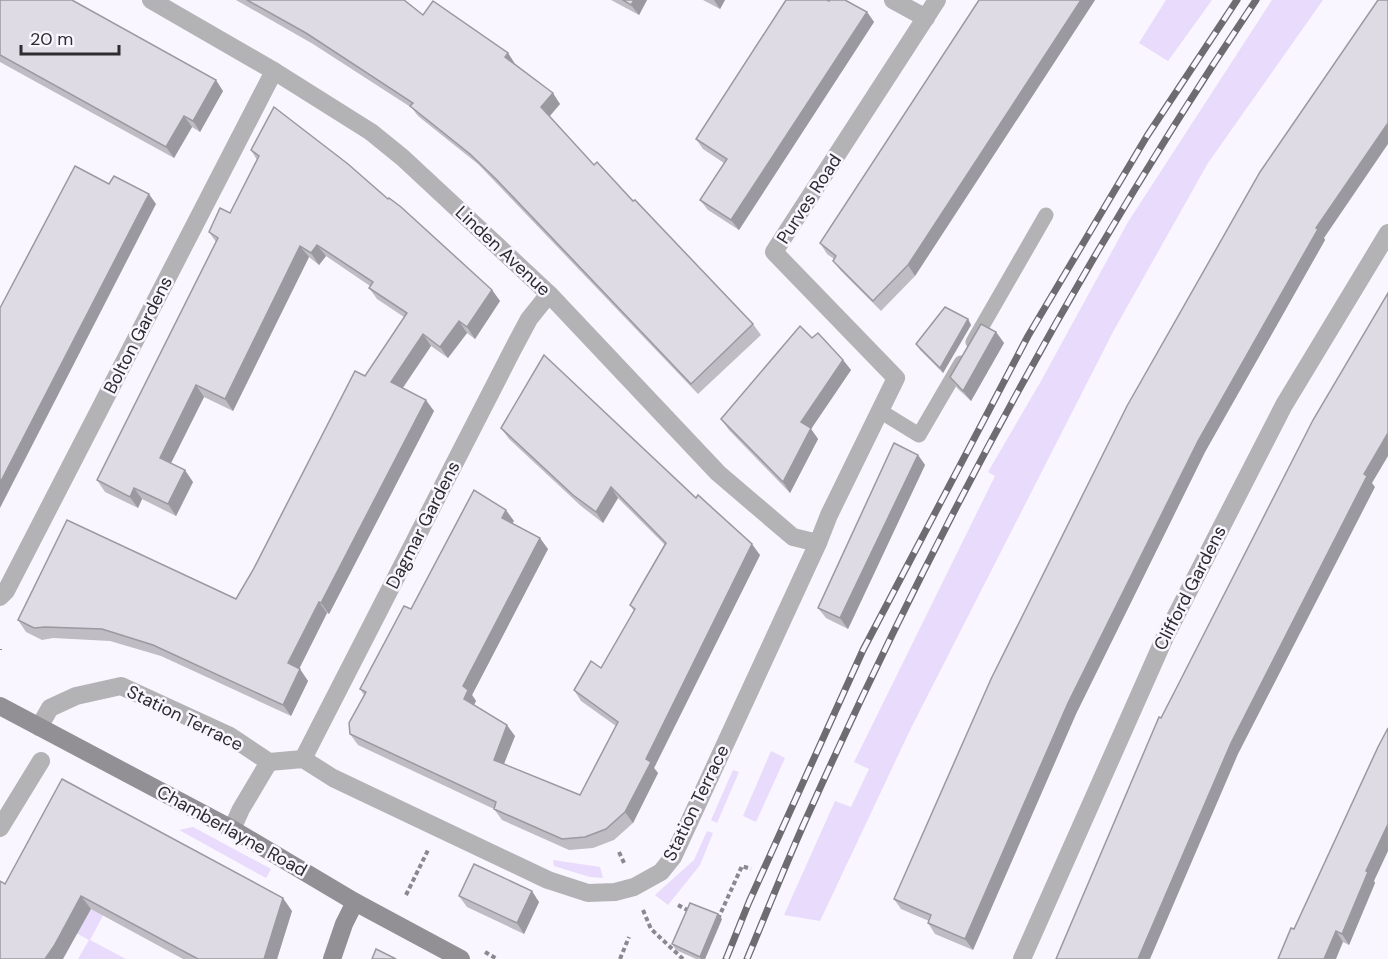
<svg xmlns="http://www.w3.org/2000/svg" width="1388" height="959" viewBox="0 0 1388 959" font-family="'DM Sans',sans-serif">
  <style>
    .green { fill: #e8dbfc }
    .lines { fill: none; stroke-linecap: round; stroke-linejoin: round }
    .path { stroke: #8b898f; stroke-width: 4; stroke-dasharray: 4.5 3; stroke-linecap: butt }
    .lane { stroke: #b3b2b5; stroke-width: 15 }
    .street { stroke: #b3b2b5; stroke-width: 18 }
    .secondary { stroke: #929095; stroke-width: 18 }
    .rail-casing { stroke: #6e6c71; stroke-width: 7 }
    .rail { stroke: #f9f6ff; stroke-width: 4.5; stroke-dasharray: 14; stroke-linecap: butt }
    .wall { fill: #bfbcc4 }
    .shaded-wall { fill: #9b99a0 }
    .building { fill: #dedbe4; stroke: #9b99a0; stroke-width: 1.5 }
    .labels { text-anchor: middle; stroke-width: 5; stroke-linejoin: round; paint-order: stroke }
    .street-label { font-size: 18px; fill: #2d2c2f; stroke: #f9f6ff }
  </style>
  <rect width="100%" height="100%" fill="#f9f6ff"/>
  <!-- green -->
  <g class="green">
    <path d="M1166 0H1212L1168 61 1139 43Z"/>
    <path d="M1272 0H1323L1208 163 1114 330 911 728 820 921 784 915 835 801 851 807 869 769 854 762 995 476 988 472 1041 381 1128 222Z"/>
    <path d="M771 751 785 758 756 822 743 816Z"/>
    <path d="M733 770 739 772 717 823 711 820Z"/>
    <path d="M193 827 271 869 266 878 179 830Z"/>
    <path d="M707 831 713 833 700 865 668 905 655 895 694 860Z"/>
    <path d="M553 860 600 867 603 878 590 877 554 866Z"/>
    <path d="M127 871 90 940 126 959H78L89 940 65 927Z"/>
  </g>
  <g class="lines">
    <!-- path -->
    <g class="path">
      <path d="M0 649V650"/>
      <path d="M619 852 625 865"/>
      <path d="M406 895 428 850"/>
      <path d="M678 905 691 912"/>
      <path d="M643 910 651 929 683 959"/>
      <path d="M718 919 742 866 751 869"/>
      <path d="M485 952 497 959"/>
      <path d="M620 959 629 937"/>
    </g>
    <!-- lane -->
    <g class="lane">
      <path d="M973 342 1046 215"/>
      <path d="M880 411 919 435 961 363"/>
    </g>
    <!-- street -->
    <g class="street">
      <path d="M151 0 274 71 371 132 403 158 549 294 718 473 793 537 818 543"/>
      <path d="M893 0 926 18"/>
      <path d="M0 597 6 591 274 71"/>
      <path d="M39 727 50 708 76 696 121 686 230 736 269 762 303 759 333 778 548 880 588 893 615 892 634 887 661 872 673 857 818 543 829 515 896 378 774 252 937 0"/>
      <path d="M303 759 512 351 529 319 549 294"/>
      <path d="M0 828 41 761"/>
      <path d="M232 829 241 809 269 762"/>
      <path d="M1022 959 1165 637 1284 405 1388 233"/>
    </g>
    <!-- secondary -->
    <g class="secondary">
      <path d="M0 706 232 829 355 902 461 959"/>
      <path d="M332 959 344 924 355 902"/>
    </g>
    <!-- rail casing -->
    <g class="rail-casing">
      <g id="rail">
        <path d="M726 959 749 902 863 650 1028 336 1147 136 1237 0"/>
        <path d="M747 959C768 909 788 858 811 808 937 528 1084 255 1256 0"/>
      </g>
    </g>
    <!-- rail -->
    <use href="#rail" class="rail"/>
  </g>
  <!-- wall -->
  <g class="wall">
    <path d="M0 0 223 91 200 132 192 127 174 158 0 62Z"/>
    <path d="M236 0H404L423 15 508 53 515 64 560 104 549 117 594 165 753 324 761 335 698 394 503 190 478 164 418 116 412 108 313 44Z"/>
    <path d="M611 0H647L639 15Z"/>
    <path d="M703 0H725L720 9Z"/>
    <path d="M979 0H1095L915 276 881 311 841 271 833 261 834 259 827 254 820 243Z"/>
    <path d="M867 12 874 22 739 230 708 210 700 200 724 163 703 149 696 139Z"/>
    <path d="M251 150 492 290 500 301 475 339 467 333 448 358 431 346 403 388 434 411 329 614 327 613 299 669 308 681 291 716 161 656 110 641 53 638 42 640 26 632 18 620 236 599 365 376 404 317 377 299 369 288 370 286 326 256 319 265 309 257 233 411 204 397 171 463 193 482 176 516 142 499 138 508 105 492 97 480 216 242 209 232 230 213 257 160Z"/>
    <path d="M1324 238 1325 240 1205 452 1076 714 973 950 935 934 928 923 929 921 901 909 894 899Z"/>
    <path d="M968 319 971 325 943 373 920 350 916 344Z"/>
    <path d="M996 332 1004 343 971 401 957 388 950 377Z"/>
    <path d="M812 338 843 360 851 370 811 429 818 439 790 493 729 430 721 419Z"/>
    <path d="M501 428 696 498 760 555 654 768 658 773 633 823 614 840 593 848 569 850 502 820 494 809 358 745 350 734 364 695 360 689 411 609 514 521 512 523 548 549 472 695 476 701 474 705 515 736 504 764 580 795 616 726 581 701 574 690 601 668 634 611 630 605 665 545 618 498 603 523 581 506 509 439Z"/>
    <path d="M918 455 925 465 848 629 826 618 818 608Z"/>
    <path d="M1374 881 1375 883 1349 945 1343 942 1294 929Z"/>
    <path d="M5 884 292 911 277 959H183L91 909Z"/>
    <path d="M459 896 539 902 524 934 467 907Z"/>
    <path d="M722 919 705 959H696L676 950 672 944Z"/>
  </g>
  <!-- shaded-wall -->
  <g class="shaded-wall">
    <path d="M634 0H647L639 15 631 5Z"/>
    <path d="M714 0H725L720 9Z"/>
    <path d="M1081 0H1095L915 276 908 265Z"/>
    <path d="M867 12 874 22 739 230 731 220Z"/>
    <path d="M508 53 515 64 505 57Z"/>
    <path d="M216 80 223 91 200 132 193 121Z"/>
    <path d="M553 93 560 104 548 118 541 107Z"/>
    <path d="M184 116 192 127 174 158 166 147Z"/>
    <path d="M1388 123V144L1324 238 1325 240 1205 452 1076 714 973 950 965 939 1068 703 1198 441 1316 228Z"/>
    <path d="M149 194 156 204 0 508V483Z"/>
    <path d="M317 245 326 256 319 265 311 253Z"/>
    <path d="M300 246 309 257 233 411 225 399Z"/>
    <path d="M492 290 500 301 475 339 467 327Z"/>
    <path d="M968 319 971 325 943 373 940 368Z"/>
    <path d="M459 321 467 333 448 358 440 347Z"/>
    <path d="M996 332 1004 343 971 401 963 391Z"/>
    <path d="M423 334 431 346 399 393 391 382Z"/>
    <path d="M843 360 851 370 811 429 818 439 790 493 783 482 801 422Z"/>
    <path d="M196 385 204 397 168 469 160 458Z"/>
    <path d="M426 400 434 411 329 614 321 603Z"/>
    <path d="M1388 433V456L1372 483 1375 487 1238 754 1150 959H1138L1231 743 1364 474Z"/>
    <path d="M918 455 925 465 848 629 840 618Z"/>
    <path d="M185 470 193 482 176 516 168 504Z"/>
    <path d="M611 487 618 498 603 523 596 512Z"/>
    <path d="M134 488 142 499 138 508 130 497Z"/>
    <path d="M506 510 514 521 509 529 502 518Z"/>
    <path d="M540 538 548 549 472 695 476 701 471 710 464 699 463 686Z"/>
    <path d="M752 544 760 555 654 768 658 773 633 823 625 812 646 759Z"/>
    <path d="M319 602 327 613 296 675 288 663Z"/>
    <path d="M300 669 308 681 291 716 283 705Z"/>
    <path d="M507 725 515 736 501 771 494 760Z"/>
    <path d="M1388 824V851L1374 881 1375 883 1349 945 1342 934 1366 871Z"/>
    <path d="M532 891 539 902 524 934 517 923Z"/>
    <path d="M81 896 91 909 63 959H45Z"/>
    <path d="M283 898 292 911 277 959H264Z"/>
    <path d="M718 914 722 919 705 959H701L700 957Z"/>
    <path d="M1336 931 1343 942 1336 959H1324Z"/>
  </g>
  <!-- building -->
  <g class="building">
    <path d="M0 0H72L216 80 193 121 184 116 166 147 0 55Z"/>
    <path d="M247 0H404L423 15 433 1 508 53 505 57 553 93 541 107 594 165 597 162 633 201 635 200 753 324 691 384 496 179 470 154 410 106 413 103 306 33Z"/>
    <path d="M623 0H634L631 5Z"/>
    <path d="M786 0H827L829 1 830 0H845L867 12 731 220 700 200 727 159 696 139Z"/>
    <path d="M979 0H1081L908 265 873 301 833 261 836 256 820 243Z"/>
    <path d="M1378 0H1388V123L1316 228 1318 229 1198 441 1068 703 965 939 928 923 931 915 894 899 991 679 1127 406 1260 172Z"/>
    <path d="M274 107 348 164 388 199 389 198 401 207 492 290 467 327 459 321 440 347 423 334 391 382 426 400 321 603 319 602 288 663 300 669 283 705 153 645 102 629 45 627 34 628 18 620 67 520 236 599 253 570 355 371 365 376 407 313 369 288 373 282 317 245 311 253 300 246 225 399 196 385 160 458 185 470 168 504 134 488 130 497 97 480 218 238 209 232 214 221 220 208 230 213 259 156 251 150Z"/>
    <path d="M75 166 109 184 114 176 149 194 0 483V308Z"/>
    <path d="M1388 293V433L1364 474 1367 476 1231 743 1138 959H1056L1159 717 1161 718 1179 683 1313 420Z"/>
    <path d="M945 307 968 319 940 368 916 344Z"/>
    <path d="M981 324 996 332 963 391 950 377Z"/>
    <path d="M800 326 812 338 818 333 843 360 801 422 811 428 783 482 721 419Z"/>
    <path d="M544 355 696 498 698 495 752 544 646 759 651 762 625 812 606 829 585 837 562 839 494 809 496 802 350 734 349 723 366 692 360 689 404 606 411 609 474 490 506 510 502 518 540 538 463 686 468 690 464 699 507 725 494 760 580 795 618 722 574 690 591 661 601 668 635 609 630 605 666 543 611 487 596 512 573 495 501 428Z"/>
    <path d="M894 443 918 455 840 618 818 608Z"/>
    <path d="M1388 728V824L1366 871 1368 872 1342 934 1336 931 1324 959H1278L1291 928 1294 929 1378 747Z"/>
    <path d="M62 779 283 898 264 959H198L81 896 54 946 45 959H0V881L5 884Z"/>
    <path d="M474 864 532 891 517 923 459 896Z"/>
    <path d="M690 903 718 914 700 957 672 944Z"/>
    <path d="M376 949 396 959H372Z"/>
  </g>
  <g class="labels">
    <!-- street labels -->
    <g class="street-label">
      <text transform="translate(809 199) rotate(-57)" y="6">Purves Road</text>
      <text transform="translate(503 251) rotate(43)" y="6">Linden Avenue</text>
      <text transform="translate(138 335) rotate(-63)" y="6">Bolton Gardens</text>
      <text transform="translate(423 525) rotate(-63)" y="6">Dagmar Gardens</text>
      <text transform="translate(1190 588) rotate(-63)" y="6">Clifford Gardens</text>
      <text transform="translate(185 718) rotate(26)" y="6">Station Terrace</text>
      <text transform="translate(696 803) rotate(-64)" y="6">Station Terrace</text>
      <text transform="translate(232 831) rotate(29)" y="6">Chamberlayne Road</text>
    </g>
  </g>
  <!-- scale -->
  <path d="M21 45v9h98v-9" fill="none" stroke="#2d2c2f" stroke-width="3"/>
  <text x="30" y="45" font-size="18" fill="#2d2c2f" stroke="#f9f6ff" stroke-width="4.5" paint-order="stroke">20 m</text>
</svg>
